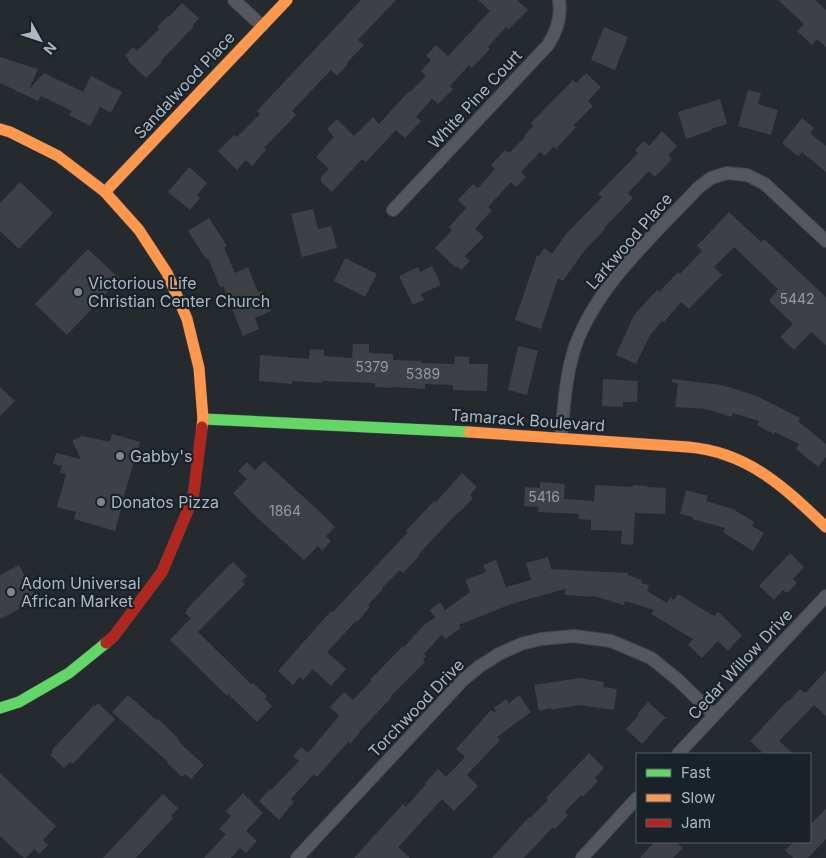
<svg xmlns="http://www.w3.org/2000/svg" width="826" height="858" viewBox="0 0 826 858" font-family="Inter,sans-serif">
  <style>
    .building { fill: #3d4146 }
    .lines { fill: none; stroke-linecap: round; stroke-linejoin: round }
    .street-casing { stroke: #42464a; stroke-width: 14 }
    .fast-casing { stroke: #42464a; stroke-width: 12 }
    .slow-casing { stroke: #42464a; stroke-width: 12 }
    .jam-casing { stroke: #42464a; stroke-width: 12 }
    .street { stroke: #54585e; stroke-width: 12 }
    .fast { stroke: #63d668; stroke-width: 11 }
    .slow { stroke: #ff974d; stroke-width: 11 }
    .jam { stroke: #b3261e; stroke-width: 11 }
    .poi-dot { fill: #7d868f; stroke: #192129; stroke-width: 2 }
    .labels { text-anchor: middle; stroke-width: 4.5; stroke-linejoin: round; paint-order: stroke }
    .number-label { font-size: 14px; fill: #919aa3 }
    .street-label { font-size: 16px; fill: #adb7c2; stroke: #192129 }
    .poi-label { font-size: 16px; fill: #adb7c2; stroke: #192129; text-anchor: start }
  </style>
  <rect width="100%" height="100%" fill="#252a2f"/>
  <!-- building -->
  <g class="building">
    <path d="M361 0H396L358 40 364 45 347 63 348 64 337 76 331 70 292 111 296 115 264 148 266 150 252 166 246 160 237 170 218 151 234 135 237 137 260 114 257 111Z"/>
    <path d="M478 0H517L528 10 509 29 506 27 488 47 490 49 472 68 469 65 450 86 453 89 438 104 432 99 416 117 421 121 405 138 396 130 366 162 362 159 332 192 321 182V177L329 169 316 157 334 137 327 129 337 119 354 136 373 117 379 124 409 91 410 92 426 76 421 71 431 60 426 56 436 45 448 56 490 11Z"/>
    <path d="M778 0H815L826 10V47L817 39 812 45 797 31 804 24Z"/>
    <path d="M182 3 199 18 193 25 194 26 161 61 162 62 146 78 128 61 129 60 125 55 133 47 137 51 159 29 157 27 168 16 169 17Z"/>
    <path d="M604 27 628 37 615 70 591 60Z"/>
    <path d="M0 57 38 69 29 89 44 73 83 92 91 76 122 92 111 113 100 107 90 126 69 115 72 111 41 96 38 101 0 83Z"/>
    <path d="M586 73 601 87 588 101 593 106 574 125 576 127 556 149 554 146 545 156 540 152 521 172 526 177 516 187 511 182 488 207 492 210 475 229 484 237 465 256 470 261 461 270 457 266 455 267 435 248 452 230 449 227 466 208 458 200 473 184 478 188 495 169 491 165 505 150 509 153 525 137 524 136 533 126 531 123 573 80 576 83Z"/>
    <path d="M748 90 761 93 758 104 778 110 771 135 738 126Z"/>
    <path d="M720 99 727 124 711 129 712 130 686 139 678 112Z"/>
    <path d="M802 118 814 128 810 133 826 146V172L802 152 798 156 782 143Z"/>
    <path d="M662 131 677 146 668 155 672 159 655 177 649 171 628 193 633 198 604 228 605 229 584 251 563 281 558 278 541 329 515 320 537 255 539 256 544 248 552 254 566 234 602 197 598 194 638 153 635 150 644 141 649 146Z"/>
    <path d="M189 167 207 183 197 195 200 198 190 210 168 192Z"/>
    <path d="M20 182 53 213 19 249 0 231V203Z"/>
    <path d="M313 209 318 229 331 226 337 248 302 257 291 214Z"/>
    <path d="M729 212 761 242 764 239 826 297V345L811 332 794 350 780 337 793 324 769 301 778 289 734 247 714 267 722 275 689 309 681 302 664 322 662 321 650 335 636 364 616 355 634 315 657 290 659 292 678 272 680 274 702 251 697 246Z"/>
    <path d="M209 218 227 246 224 248 235 273 248 267 258 292 262 291 271 311 255 318 259 329 243 336 223 286 220 287 208 258 206 259 188 231Z"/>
    <path d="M88 249 120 279 67 335 35 304Z"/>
    <path d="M345 258 377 274 365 297 334 281Z"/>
    <path d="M432 266 441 285 421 294 424 300 413 305 399 276 418 267 420 272Z"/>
    <path d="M353 344H369V353L393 354V360L421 361V363L454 364 455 356 469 357V364H488L487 391 453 390V385L425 384V389L392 387V388L375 387V383L322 381V383L292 381V384L259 381 260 355 309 359 310 349 324 350V356L352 358Z"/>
    <path d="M518 346 538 351 527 395 508 390Z"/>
    <path d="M603 379 638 381 637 402H623V407L602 406Z"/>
    <path d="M672 379 722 385 757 396 800 418 798 421 826 444V457L818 467 796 449 799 444 775 432 774 434 757 425 759 421 733 413 732 417 706 409 675 407 678 384 671 381Z"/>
    <path d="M0 387 15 401 0 416Z"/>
    <path d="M112 434 140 442 120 508H121L115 531 74 519 76 512 57 507 66 474 60 473 62 466 53 464 56 453 81 459 72 441 82 436 110 442Z"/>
    <path d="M264 461 318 510 335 527 326 536 331 541 322 551 318 546 304 560 250 511 233 493 247 479 238 471 247 462 255 470Z"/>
    <path d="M462 473 477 487 470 495 473 498 460 512 459 511 418 555 419 556 403 573 400 570 382 588 383 589 368 605 370 607 357 622 356 621 327 652 346 669 331 686 313 669 303 680 300 677 293 685 278 671 331 611 333 612 408 532 406 531 434 501 436 502Z"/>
    <path d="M540 482 565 484 564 499 594 501 595 485 633 487V485L647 486V487L666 488 665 514 635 513 633 545 621 544 622 531 591 530V520L578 519 579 514 538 512 539 507 524 506 525 487 540 488Z"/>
    <path d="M686 490 708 496 706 501 733 509 754 522 752 526 764 533 753 551 723 532 725 528 692 519 693 517 680 514Z"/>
    <path d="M790 553 804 567 793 579 797 583 787 593 783 590 774 600 759 586Z"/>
    <path d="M548 557 551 569 628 573V575L642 580 641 583 649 585 647 591 667 603 670 597 674 600 678 594 714 616 718 612 742 635 728 651 718 641 702 658 688 645 693 639 651 614 654 610 625 601 624 605 597 597 565 595V589L511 604 459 625 461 628 445 639 442 634 424 654 426 656 423 660 425 662 390 697 391 698 359 732H360L350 744 348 742 317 777 314 774 291 799 294 802 279 820 259 801 270 789 271 790 299 761 293 756 301 747 308 753 339 716 330 707 344 692 353 700 371 681 370 680 403 646 404 647 425 624 435 618 430 610 440 602 445 610 470 592 465 580 486 572 483 565 496 560 506 587 531 580 526 563Z"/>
    <path d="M233 562 247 576 242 581 245 584 198 632 251 684 253 683 267 696 265 699 272 706 257 722 228 694 227 696 170 640 191 618 185 613 188 610 187 609 230 564V565Z"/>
    <path d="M19 565 37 600 0 619V575Z"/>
    <path d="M826 671V716L814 705 779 741 794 754H764L750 741 788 700 789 701 800 689 805 693Z"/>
    <path d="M580 678 604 682 603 687 617 689 614 710 579 705 551 710V708L539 711 534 685Z"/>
    <path d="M128 695 154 718V717L157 720 158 719 178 738 177 739 180 741 179 742 204 765 191 779 185 774 182 777 167 763 168 762 112 712Z"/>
    <path d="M519 695 531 712 497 737 500 740 467 775 478 786 454 811 442 799 404 841 398 847 410 858H354L403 804 406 807 426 784 425 783 438 769 446 777 465 757 456 749 491 710 494 712 496 711 494 708 506 699 509 703Z"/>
    <path d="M648 702 667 719H664L642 744 626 729 639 715 637 714Z"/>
    <path d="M98 703 115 719 73 764 70 762 64 768 50 755 53 752 52 750 94 705 95 706Z"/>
    <path d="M589 753 604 768 595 778 598 781 583 797 581 795 565 812 568 815 555 829 553 827 524 858H492L529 817 530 818 548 800 546 798Z"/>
    <path d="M0 773 56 826 43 840 48 845 39 854 34 849 26 858H24L18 853 0 836Z"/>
    <path d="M243 793 263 813 246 831 257 841 246 853 240 848 231 858H204L226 834 219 829 231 816 226 811Z"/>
    <path d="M163 794 178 808 171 816 173 818 136 858H103Z"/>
    <path d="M826 809V839L808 858H793L785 850 794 842H810V825Z"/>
    <path d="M654 842H676L683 848 673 858H640Z"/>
  </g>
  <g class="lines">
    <!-- street casing -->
    <g class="street-casing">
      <g id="street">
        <path d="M234 0 262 26"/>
        <path d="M393 210 548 45C557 31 562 17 559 0"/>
        <path d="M561 438C564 408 565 377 575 347 596 286 655 234 698 188L711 178 727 173 747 175 765 184 826 241"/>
        <path d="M678 754 826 596"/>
        <path d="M297 858 463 680 480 666 499 654 521 644 541 639 574 636 611 641 651 658 677 679 714 715"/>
        <path d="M582 858 637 798"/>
      </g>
    </g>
    <!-- fast casing -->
    <g class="fast-casing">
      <g id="fast">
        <path d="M203 419 469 432"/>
        <path d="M0 708 19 702 69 673 106 643"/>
      </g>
    </g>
    <!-- slow casing -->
    <g class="slow-casing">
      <g id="slow">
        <path d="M0 129 10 132 58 156 105 192 139 230 167 273 187 319 199 368 203 419 202 427"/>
        <path d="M105 192 287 0"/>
        <path d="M469 432 688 447C748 452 784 487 826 527"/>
      </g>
    </g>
    <!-- jam casing -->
    <g class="jam-casing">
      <path id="jam" d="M106 643 114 636 162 572 193 498 202 427"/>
    </g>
    <!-- street -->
    <use href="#street" class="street"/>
    <!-- fast -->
    <use href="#fast" class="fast"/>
    <!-- slow -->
    <use href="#slow" class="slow"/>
    <!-- jam -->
    <use href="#jam" class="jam"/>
  </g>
  <!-- markers -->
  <g class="poi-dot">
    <circle cx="78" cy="292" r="5"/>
    <circle cx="120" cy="456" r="5"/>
    <circle cx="101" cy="502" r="5"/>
    <circle cx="11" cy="592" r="5"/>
  </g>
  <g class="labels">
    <!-- number labels -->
    <g class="number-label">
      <text x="797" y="304">5442</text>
      <text x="372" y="372">5379</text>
      <text x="423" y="379">5389</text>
      <text x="544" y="502">5416</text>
      <text x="285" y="516">1864</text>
    </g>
    <!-- street labels -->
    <g class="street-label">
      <text transform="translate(184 85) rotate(-47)" y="6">Sandalwood Place</text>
      <text transform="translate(475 99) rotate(-47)" y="6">White Pine Court</text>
      <text transform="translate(629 241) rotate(-49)" y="6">Larkwood Place</text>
      <text transform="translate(528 420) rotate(4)" y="6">Tamarack Boulevard</text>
      <text transform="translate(740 664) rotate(-47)" y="6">Cedar Willow Drive</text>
      <text transform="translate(416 708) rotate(-46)" y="6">Torchwood Drive</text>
    </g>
    <!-- poi labels -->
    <g class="poi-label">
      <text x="88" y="289">Victorious Life<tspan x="88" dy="18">Christian Center Church</tspan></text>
      <text x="130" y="462">Gabby's</text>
      <text x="111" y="508">Donatos Pizza</text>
      <text x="21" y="589">Adom Universal<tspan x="21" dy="18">African Market</tspan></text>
    </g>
  </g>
  <!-- legend -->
  <rect x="636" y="753" width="175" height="90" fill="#192129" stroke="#545d66"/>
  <rect x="646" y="769" width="25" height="8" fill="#63d668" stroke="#545d66"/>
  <text x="681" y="778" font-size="15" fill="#adb7c2">Fast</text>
  <rect x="646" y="794" width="25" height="8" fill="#ff974d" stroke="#545d66"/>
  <text x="681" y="803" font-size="15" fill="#adb7c2">Slow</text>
  <rect x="646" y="819" width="25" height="8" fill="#b3261e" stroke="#545d66"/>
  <text x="681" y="828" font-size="15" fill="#adb7c2">Jam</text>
  <!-- north arrow -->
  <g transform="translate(40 40) rotate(130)" stroke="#192129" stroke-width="4" paint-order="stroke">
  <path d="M0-4L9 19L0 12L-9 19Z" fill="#adb7c2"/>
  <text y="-8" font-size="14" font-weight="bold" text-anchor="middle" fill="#adb7c2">N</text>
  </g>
</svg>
